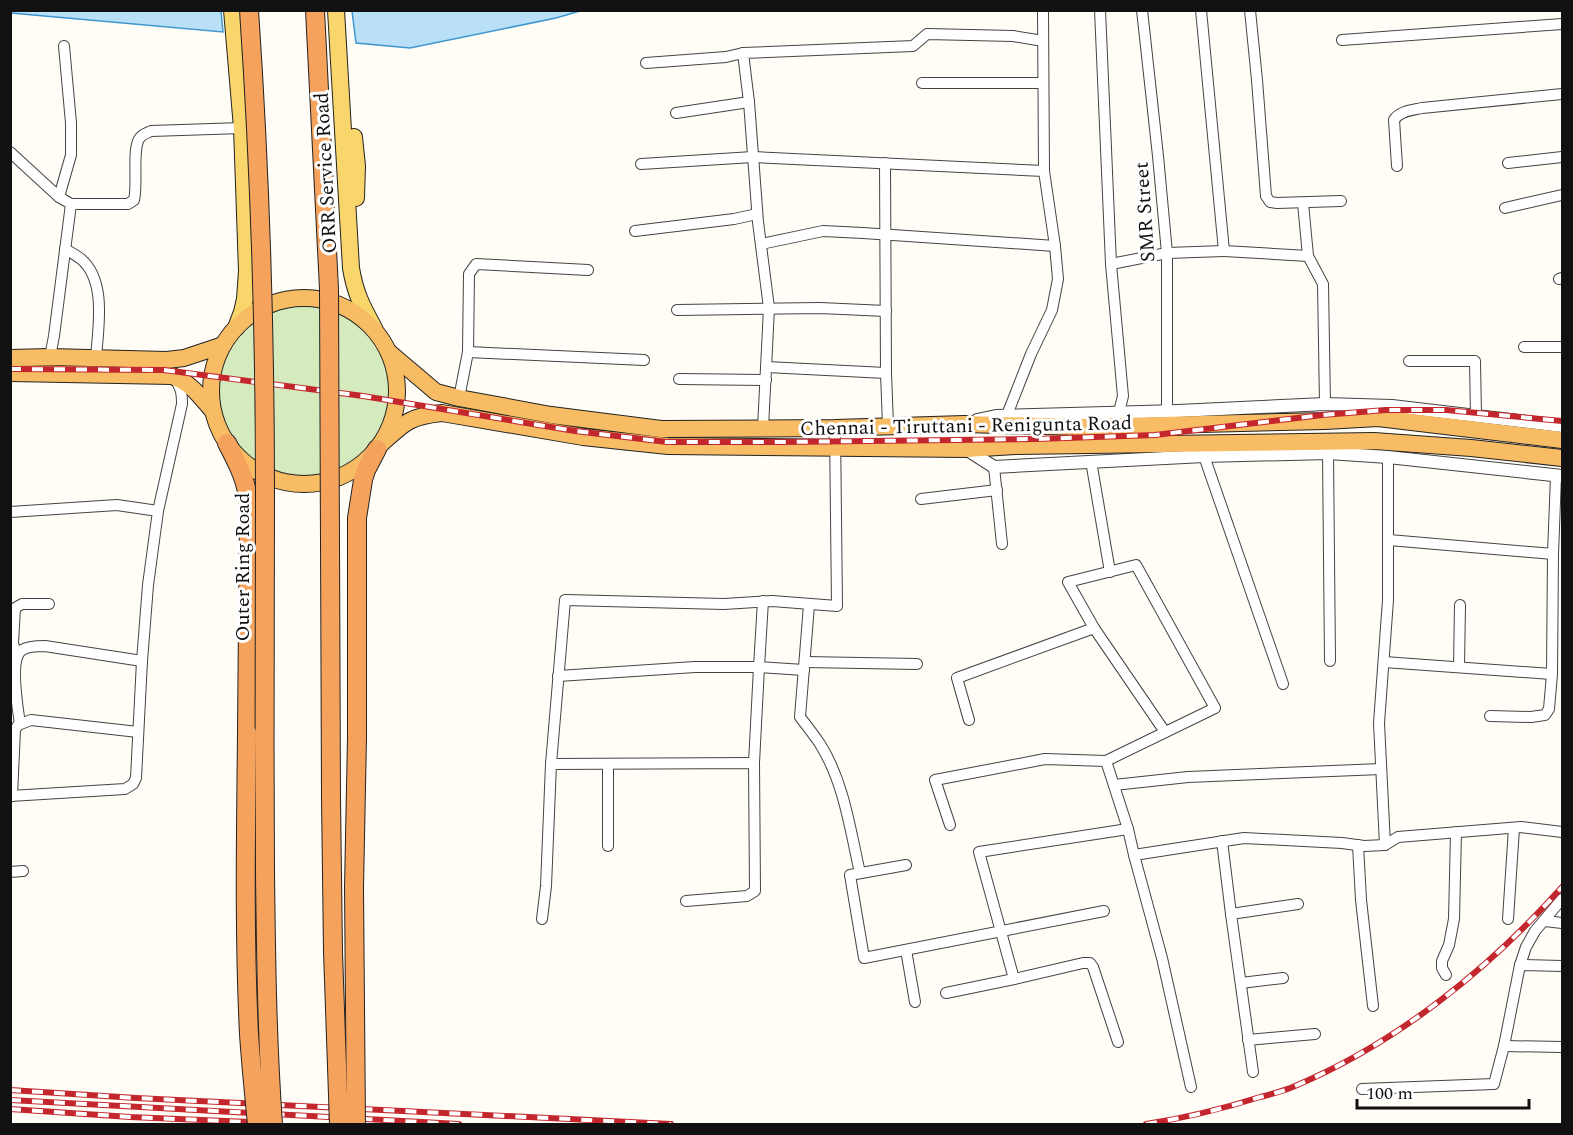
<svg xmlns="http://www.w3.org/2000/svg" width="1573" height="1135" viewBox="0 0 1573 1135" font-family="Spectral,serif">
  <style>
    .green { fill: #d5ebbd }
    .water { fill: #b9e0f7; stroke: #3f96cf; stroke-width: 1.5 }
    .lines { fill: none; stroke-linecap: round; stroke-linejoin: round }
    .minor-casing { stroke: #444; stroke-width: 12 }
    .tertiary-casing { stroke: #444; stroke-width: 14 }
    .primary-casing { stroke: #222; stroke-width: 18 }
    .trunk-casing { stroke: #222; stroke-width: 18 }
    .motorway-casing { stroke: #222; stroke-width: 20 }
    .minor { stroke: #fff; stroke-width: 10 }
    .tertiary { stroke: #fff; stroke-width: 12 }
    .primary { stroke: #f9d66b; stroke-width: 16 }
    .trunk { stroke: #f7bc64; stroke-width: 16 }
    .motorway { stroke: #f5a25d; stroke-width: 18 }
    .rail-casing { stroke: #c4262e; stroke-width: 6 }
    .rail { stroke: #fff; stroke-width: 4; stroke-dasharray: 11; stroke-linecap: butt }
    .motorway-bridge-casing { stroke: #222; stroke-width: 20; stroke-linecap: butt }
    .motorway-bridge { stroke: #f5a25d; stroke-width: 18 }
    .labels { text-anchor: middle; stroke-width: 6; stroke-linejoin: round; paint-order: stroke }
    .street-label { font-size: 20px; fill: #111; stroke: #fff }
  </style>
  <rect width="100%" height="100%" fill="#fffdf5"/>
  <!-- green -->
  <circle class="green" cx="304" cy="390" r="86"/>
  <!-- water -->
  <g class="water">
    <path d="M10 11H221L223 32 11 13Z"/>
    <path d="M352 11V10L580 11 556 18 410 48 356 43Z"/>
  </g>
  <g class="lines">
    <!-- minor casing -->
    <g class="minor-casing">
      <g id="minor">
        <path d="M1100 10 1111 264 1123 396 1119 412"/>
        <path d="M1142 10 1158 156 1167 253V411"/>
        <path d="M1250 10 1257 80 1266 196 1270 202 1277 203 1341 201"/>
        <path d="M1342 40 1562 24"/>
        <path d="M646 63 726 57 743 53"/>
        <path d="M922 83H1043"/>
        <path d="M676 113 749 102"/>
        <path d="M10 152 59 197 71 204 54 336 50 357"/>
        <path d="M885 163 886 373 888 426"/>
        <path d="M1508 163 1562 157"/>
        <path d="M641 164 753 157 1044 171 1043 10"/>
        <path d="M1397 166 1394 120C1399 111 1413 110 1422 108L1562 94"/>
        <path d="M59 197 71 155V123L64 46"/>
        <path d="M1303 203 1308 256 1323 284 1325 404"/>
        <path d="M71 204H128L134 200C138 184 132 151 139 139 142 134 147 133 151 131L242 128"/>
        <path d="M1505 208 1562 195"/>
        <path d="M635 231 734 219 757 214"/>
        <path d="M761 244 823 231 863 233 1055 246"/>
        <path d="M65 249C70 252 76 255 81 259 107 281 98 328 96 358"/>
        <path d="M1224 251 1308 256"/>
        <path d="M1111 264 1167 253 1224 251 1201 10"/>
        <path d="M1559 279 1562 278"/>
        <path d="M677 310 820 308 886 311"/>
        <path d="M1524 347H1562"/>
        <path d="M468 352 469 274 476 264 588 270"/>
        <path d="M1409 361H1475L1476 416"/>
        <path d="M766 367 886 373"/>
        <path d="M679 379 766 380"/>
        <path d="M459 398 468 352 644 360"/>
        <path d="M1007 415 1031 354 1052 310 1058 279 1055 246 1044 171"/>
        <path d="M763 428 769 308 758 222 749 102 743 53 913 46 927 34 1013 36 1043 41"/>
        <path d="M1328 453 1330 661"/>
        <path d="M1204 456 1283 684"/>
        <path d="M1091 461 1110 572"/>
        <path d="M994 467 1002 544"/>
        <path d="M921 499 997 490"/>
        <path d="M158 511 182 404C182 393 181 387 174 378"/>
        <path d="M10 512 117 505 158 511 148 585 142 661 45 646C38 646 28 646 22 650 9 659 18 710 20 724"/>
        <path d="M1389 540 1553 554 1556 476"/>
        <path d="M763 601 759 667 804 670"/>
        <path d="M809 605 800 717C807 726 814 735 820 744 844 782 850 829 860 873"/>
        <path d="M1094 628 1165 732"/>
        <path d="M17 657 13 643 15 608 22 604H49"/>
        <path d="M805 662 917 664"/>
        <path d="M1384 662 1552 674 1553 554"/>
        <path d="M1459 667 1460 605"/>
        <path d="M558 676 695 667H759L754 763"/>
        <path d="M1490 716 1531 717 1545 715 1549 709 1552 674"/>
        <path d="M969 720 957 678 1094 628 1068 582 1136 565 1215 708 1106 761"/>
        <path d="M551 764 565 600 724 604 772 601 837 606 835 428"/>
        <path d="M608 764V846"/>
        <path d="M1114 785 1188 777 1381 769"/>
        <path d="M10 796 125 789 133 784 136 778 142 661"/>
        <path d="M12 796 15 730 18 725 31 720 138 732"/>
        <path d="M950 825 935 780 1045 759 1106 761 1128 829 1134 855 1162 958 1191 1087"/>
        <path d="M1222 841 1231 914"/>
        <path d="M1358 845 1361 900 1373 1006"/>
        <path d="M1385 845 1379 723 1388 600V457"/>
        <path d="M1134 855 1244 838 1342 843 1364 846 1385 845 1398 837 1521 827 1562 832"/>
        <path d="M906 865 850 875 864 958 1104 911"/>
        <path d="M10 872 23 871"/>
        <path d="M542 919 546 886 551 764 754 763 755 891 747 896 686 901"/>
        <path d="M1508 919 1514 828"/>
        <path d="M1545 921 1562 923"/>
        <path d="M906 950 915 1002"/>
        <path d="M1520 965 1526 947 1535 931 1562 899"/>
        <path d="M1446 975 1442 968V961L1449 945 1454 919 1456 832"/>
        <path d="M1014 979 979 852 1128 829"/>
        <path d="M1241 983 1283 978"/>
        <path d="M946 993 1014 979 1083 963H1090L1093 967 1118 1042"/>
        <path d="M1248 1040 1315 1034"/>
        <path d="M1504 1046 1562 1047"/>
        <path d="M1253 1072 1231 914 1298 904"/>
        <path d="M1362 1089 1494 1084 1504 1046 1520 965 1562 966"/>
      </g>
    </g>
    <!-- tertiary casing -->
    <g class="tertiary-casing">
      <g id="tertiary">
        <path d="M977 420 996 416 1178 411 1325 404 1392 406 1562 426"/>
        <path d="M966 449 994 467 1204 456 1328 453 1388 457 1562 476"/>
      </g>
    </g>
    <!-- primary casing -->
    <g class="primary-casing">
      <g id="primary">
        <path d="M232 10 242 128 247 271 245 299 242 312 236 328"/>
        <path d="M336 10 351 268C355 293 362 306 374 328"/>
        <path d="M354 137 357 166 356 198"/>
      </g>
    </g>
    <!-- trunk casing -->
    <g class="trunk-casing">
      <g id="trunk">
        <circle cx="304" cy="391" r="93"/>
        <path d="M390 353 436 392 459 398 551 415 661 429 835 428 964 424 1081 427 1325 421 1378 418 1562 440"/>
        <path d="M10 358 50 357 167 360 184 358 223 345"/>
        <path d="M10 373 172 376C191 383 199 395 212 410"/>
        <path d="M381 444C404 423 410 416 442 413L583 437 668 446 966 449 1015 446 1374 441 1471 448 1562 458"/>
      </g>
    </g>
    <!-- motorway casing -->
    <g class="motorway-casing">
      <g id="motorway">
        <path d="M227 443C238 465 246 478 249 504L247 733"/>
        <path d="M357 737V518L363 480 366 470 377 449"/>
      </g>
    </g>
    <!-- minor -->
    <use href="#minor" class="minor"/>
    <!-- tertiary -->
    <use href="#tertiary" class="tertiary"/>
    <!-- primary -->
    <use href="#primary" class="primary"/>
    <!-- trunk -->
    <use href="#trunk" class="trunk"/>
    <!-- motorway -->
    <use href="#motorway" class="motorway"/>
    <!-- rail casing -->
    <g class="rail-casing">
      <g id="rail">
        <path d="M10 369 164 370 363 396 575 431 667 442H783L1036 439 1155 435 1322 415 1386 410H1446L1562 421"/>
        <path d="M10 1090 136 1098 671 1124"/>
        <path d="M10 1100 459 1124"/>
        <path d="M10 1109 130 1117 271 1123"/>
        <path d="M1146 1124C1185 1118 1222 1109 1260 1097 1272 1094 1284 1091 1295 1086 1397 1043 1489 969 1562 887"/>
      </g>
    </g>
    <!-- rail -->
    <use href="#rail" class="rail"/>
    <!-- motorway-bridge casing -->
    <g class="motorway-bridge-casing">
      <g id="motorway-bridge">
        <path d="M249 10C260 171 265 331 265 492 265 619 264 746 265 873 266 957 267 1041 273 1124"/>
        <path d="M315 10 329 289 331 798 333 952 339 1124"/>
        <path d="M247 733C246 833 244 933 249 1034 251 1064 254 1094 257 1124"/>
        <path d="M356 1124 354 888 357 737"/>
      </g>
    </g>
    <!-- motorway-bridge -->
    <use href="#motorway-bridge" class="motorway-bridge"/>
  </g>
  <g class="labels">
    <!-- street labels -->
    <g class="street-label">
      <text transform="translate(325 173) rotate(-93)" y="7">ORR Service Road</text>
      <text transform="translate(1144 212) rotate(-94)" y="7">SMR Street</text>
      <text transform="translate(966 425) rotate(-1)" y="7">Chennai - Tiruttani - Renigunta Road</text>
      <text transform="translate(242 567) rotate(-90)" y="7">Outer Ring Road</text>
    </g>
  </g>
  <!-- border -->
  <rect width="1573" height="1135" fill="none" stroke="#111111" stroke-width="24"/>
  <!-- scale -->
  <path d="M1357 1099v9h172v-9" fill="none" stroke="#111111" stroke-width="3"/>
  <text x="1366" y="1099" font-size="18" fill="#111111" stroke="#ffffff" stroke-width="4.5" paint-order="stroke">100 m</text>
</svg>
